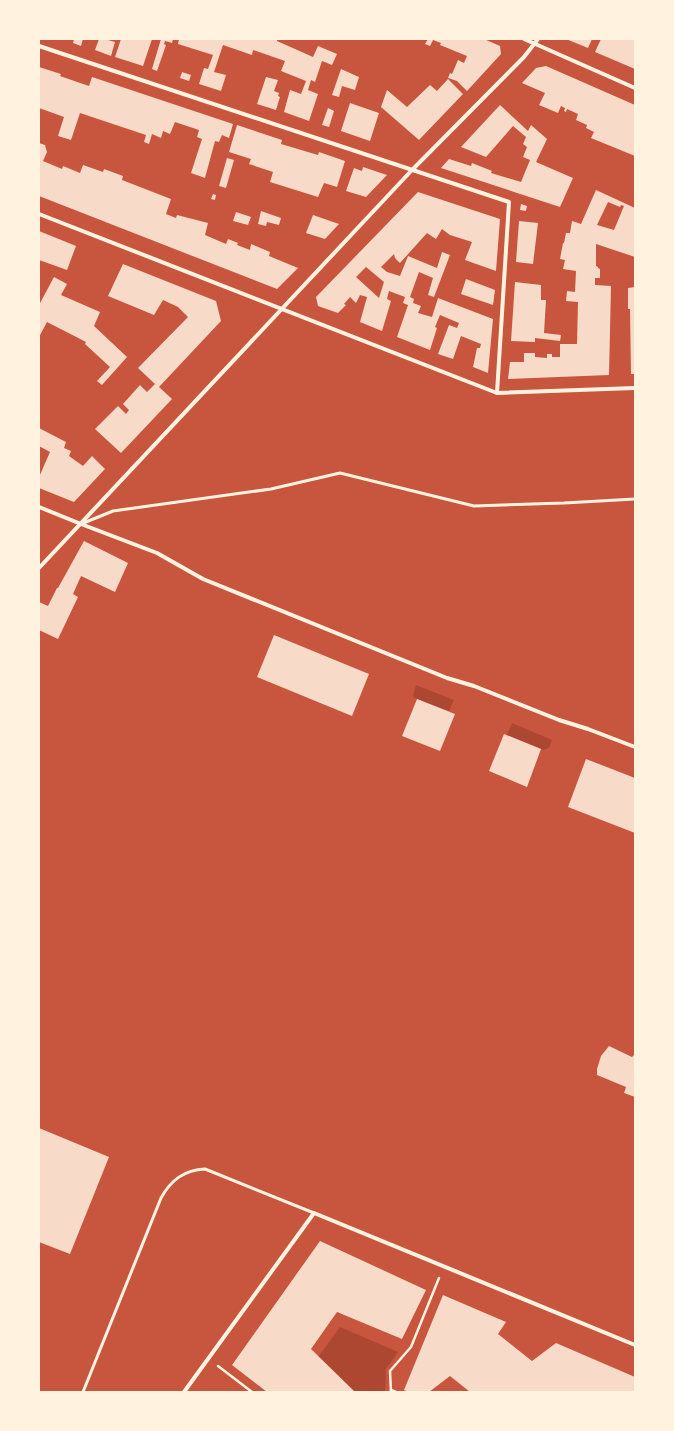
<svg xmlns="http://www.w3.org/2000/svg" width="674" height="1431" viewBox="0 0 674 1431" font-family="Bitter,serif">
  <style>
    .green { fill: #ae4732 }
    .building { fill: #f7dbc8; fill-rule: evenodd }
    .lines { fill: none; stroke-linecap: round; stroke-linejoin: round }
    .path { stroke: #fff3e0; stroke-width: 2.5 }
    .service { stroke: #fff3e0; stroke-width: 3 }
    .minor { stroke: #fff3e0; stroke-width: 4 }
  </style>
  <rect width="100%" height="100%" fill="#c8553d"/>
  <!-- green -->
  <g class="green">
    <path d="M416 685 454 700 449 711 415 698 413 696Z"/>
    <path d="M512 723 552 740 549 748 544 750 507 735Z"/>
    <path d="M340 1327 398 1352 386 1369 385 1392H355L318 1357Z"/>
  </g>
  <!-- building -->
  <g class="building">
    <path d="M74 39H83L81 46 73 43Z"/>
    <path d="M99 39H109L108 40 115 42 111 56 95 50Z"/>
    <path d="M121 39H152L143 66 115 57Z"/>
    <path d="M161 39H173L172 43 165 41 164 44 166 45 157 71 152 69Z"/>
    <path d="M179 39H277V41L313 57 318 46 337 54 332 65 322 61 315 82 311 80 308 90 318 94 309 121 284 112 290 90 301 94 306 81 281 71 285 61 253 50 252 55 223 45 214 72 226 75 221 91 199 84 204 68 208 69 213 55 178 44Z"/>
    <path d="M428 39H484L500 46 501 54 467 91 457 81 448 78 450 73 452 74 458 60 464 63 467 56 440 45 441 43 433 40 430 46 425 44Z"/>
    <path d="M566 39H592L588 48Z"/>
    <path d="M601 39H635V69L595 52Z"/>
    <path d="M546 66 635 105V156L591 138 594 132 586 128 587 125 576 120 578 114 567 109 566 112 564 111 565 108 561 106 558 113 539 105 545 93 522 83 536 68Z"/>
    <path d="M39 67 61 74 60 76 89 86 92 77 233 124 229 138 222 135 219 142 215 141 205 178 191 173 202 139 197 137 199 130 175 122 170 134 163 131 161 138 152 134 149 144 144 142 146 135 80 113 71 140 58 136 64 117 39 108Z"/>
    <path d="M341 69 359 77 355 90 342 86 339 97 332 95Z"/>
    <path d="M182 72 191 75 189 81 180 78Z"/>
    <path d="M266 77 278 80 274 91 279 93 278 96 280 97 276 110 257 104Z"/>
    <path d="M448 79 463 94 419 140 381 107 387 90 407 107 430 85 437 91Z"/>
    <path d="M350 103 379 113 370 141 341 131Z"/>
    <path d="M500 105 528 131 531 125 547 139 536 162 573 178 560 207 441 168 449 159 471 166 472 163 492 171 491 173 521 182 530 160 523 157 527 147 523 144 526 137 513 126 486 157 461 147Z"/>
    <path d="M328 108 334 111 329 127 322 125Z"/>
    <path d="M237 125 282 140 281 144 318 155 319 152 345 161 337 187 324 183 318 197 270 182 273 172 249 164 251 159 229 152Z"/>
    <path d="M39 143 45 145 47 152 43 161 62 169 63 166 80 173 83 165 103 172 104 169 123 176 122 180 171 199 166 214 176 218 177 215 208 223 205 235 226 244 228 239 238 243 237 245 250 250 251 244 270 252 269 256 298 268 277 289 39 196Z"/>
    <path d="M227 158 234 160 226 188 219 186Z"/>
    <path d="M363 167 387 175 366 197 346 191 354 168 362 171Z"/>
    <path d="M596 190 635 208V257L596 244V266L598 267V268L600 269V278H595V285L611 286 609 375 508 379 510 362H524V353H535V357L547 358V354H552V357H560V344H577L578 302 566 301 567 291 575 292 576 271 563 269 565 260 560 259 563 243H564L566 233H570L572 221 581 224ZM608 202 620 207 621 205 624 206 614 230 597 225Z"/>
    <path d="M418 192 500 219 496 271 465 260 472 242 450 235 442 229 436 239 427 233 400 263 395 258 394 254 381 267 387 272 400 276 408 256 437 268 442 252 450 255 434 297 428 295 433 278 419 272 410 297 414 299 413 303 421 306 418 313 432 317 438 298 493 319 488 373 473 367 477 348H480L481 344 461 336 453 359 438 354 449 325 457 328 459 323 440 315 435 327 437 328 430 350 397 337 408 305 403 303 405 297 389 291 387 299 391 301 382 331 360 322 367 297 360 295 356 303 350 297 344 304 346 305 338 313 318 306 316 297ZM366 267 384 282 379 298 356 277Z"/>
    <path d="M213 194 216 195 215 200 211 199Z"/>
    <path d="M521 204 527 206 526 211 520 210Z"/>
    <path d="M261 211 281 218 279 225 267 222 266 226 258 224Z"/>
    <path d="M236 212 251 217 248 225 233 221Z"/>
    <path d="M313 215 339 224 325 239 306 233Z"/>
    <path d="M519 221 538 223 533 264 516 262Z"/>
    <path d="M39 231 76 246 67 270 39 260Z"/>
    <path d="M123 264 216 301 221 321 159 387 172 399 121 453 95 429 118 406 126 414 129 410 123 404 140 385 147 392 155 384 138 368 188 317 178 307 163 300 154 315 108 296Z"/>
    <path d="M54 277 67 284 61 295 100 312 94 326 127 357 102 385 97 381 110 367 85 344 86 342 47 322 39 337V305Z"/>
    <path d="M466 279 495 290 493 305 461 294Z"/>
    <path d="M515 282 541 285V300H546L544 333 561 335 560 341 535 338V342L511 341Z"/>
    <path d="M635 287V374H631L630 309H628V288Z"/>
    <path d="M39 428 66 442 64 448 71 451 69 456 83 466 92 456 105 469 74 502 39 488V477L50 452 39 446Z"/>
    <path d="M84 541 128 563 115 592 81 576 73 594 78 597 58 639 39 630V602L48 606 57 588H58Z"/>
    <path d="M274 635 369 674 352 716 257 677Z"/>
    <path d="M417 699 455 714 440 751 402 736Z"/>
    <path d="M504 734 541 749 527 787 489 771Z"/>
    <path d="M586 759 635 778V833L568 807Z"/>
    <path d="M609 1046 632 1057 635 1054V1097L624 1093 626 1087 597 1075V1069L601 1056Z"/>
    <path d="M39 1128 109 1157 70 1254 39 1242Z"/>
    <path d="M320 1241 426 1290 402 1339 337 1312 311 1349 355 1392H267L232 1365Z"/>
    <path d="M443 1295 506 1322 498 1334 532 1361 556 1343 635 1377V1392H470L450 1376 429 1392H409L404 1390Z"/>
  </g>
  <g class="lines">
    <!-- path -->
    <g class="path">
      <path d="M218 1366 252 1392"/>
      <path d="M391 1390 396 1392"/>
      <path d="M391 1392 390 1371 411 1347 439 1278"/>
    </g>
    <!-- service -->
    <g class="service">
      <path d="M81 524 113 511 271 489 340 473 474 506 564 503 635 499"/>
      <path d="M83 1392 161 1198C171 1180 184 1170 205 1169L314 1213"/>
    </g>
    <!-- minor -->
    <g class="minor">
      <path d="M524 39 635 88"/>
      <path d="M39 46 509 202 497 393"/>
      <path d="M39 214 497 393 635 388"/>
      <path d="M39 507 81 524 157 553 203 579 447 678 474 686 559 720 588 729 635 747"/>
      <path d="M39 568 412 170 524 57 538 39"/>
      <path d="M184 1392 314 1213 635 1345"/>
    </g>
  </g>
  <!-- border -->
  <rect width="674" height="1431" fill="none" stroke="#fff3e0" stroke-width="80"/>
</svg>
